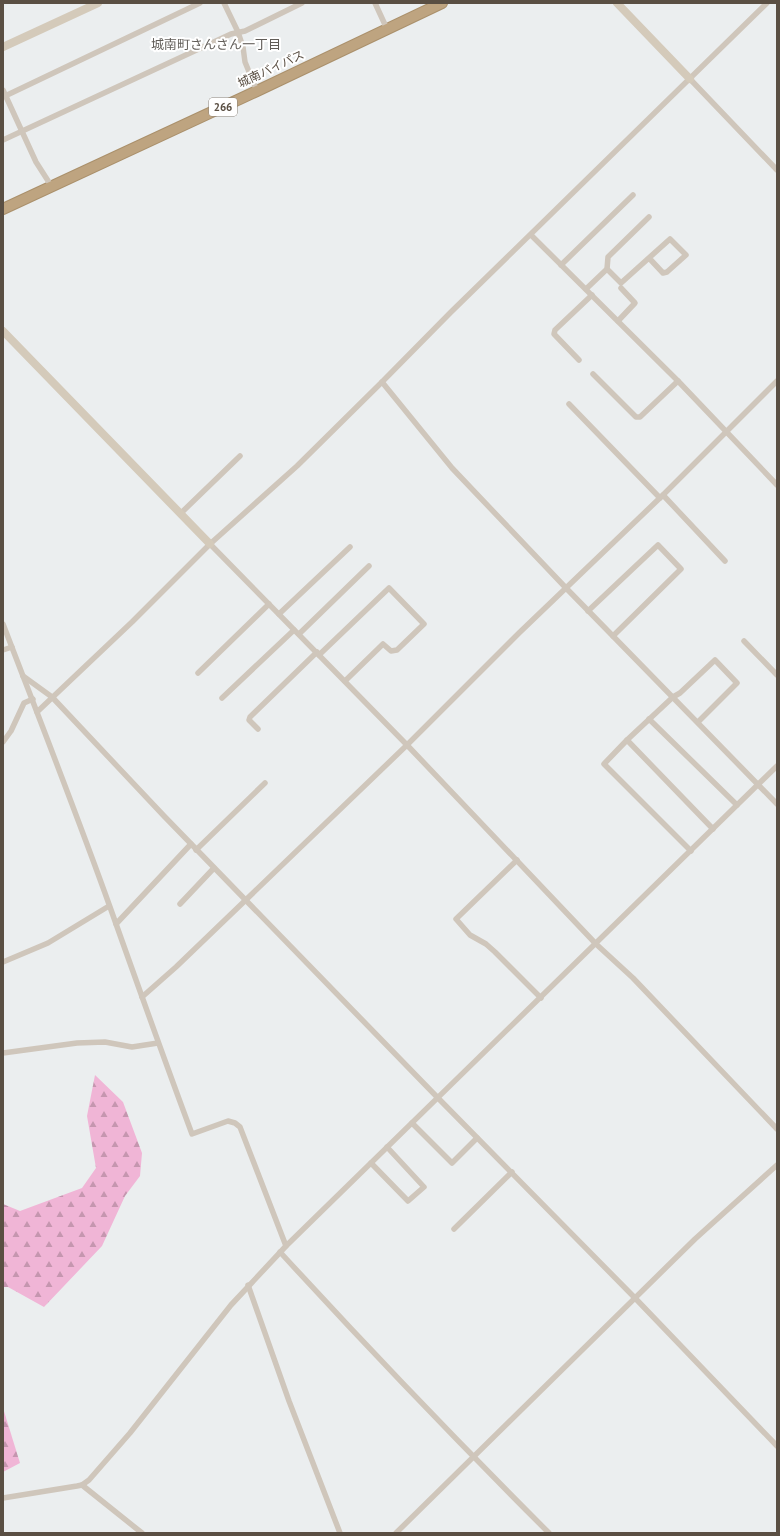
<svg xmlns="http://www.w3.org/2000/svg" width="780" height="1536" viewBox="0 0 780 1536" font-family="'PT Sans','Noto Sans JP',sans-serif">
  <style>
    .forest { fill: url(#forest-firs) }
    .lines { fill: none; stroke-linecap: round; stroke-linejoin: round }
    .highway-casing { stroke: #aa906b; stroke-width: 12 }
    .street { stroke: #cfc6bb; stroke-width: 5.5 }
    .secondary { stroke: #d4caba; stroke-width: 8 }
    .highway { stroke: #bea480; stroke-width: 10 }
    .labels { text-anchor: middle; stroke-width: 4; stroke-linejoin: round; paint-order: stroke }
    .shield { fill: #fff; stroke: #8c847b; stroke-width: 1 }
    .shield-label { font-size: 11px; font-weight: bold; fill: #5a4f43 }
    .street-label { font-size: 12px; fill: #5a4f43; stroke: #fff }
    .neighbourhood-label { font-size: 13px; fill: #615d58; stroke: #fff }
  </style>
  <defs>
    <pattern id="forest-firs" width="22" height="20" patternUnits="userSpaceOnUse"><rect width="22" height="20" fill="#f0b5d6"/><path d="M5 1l3.5 6h-7zM16 11l3.5 6h-7z" fill="#c596af"/></pattern>
  </defs>
  <rect width="100%" height="100%" fill="#ebeeef"/>
  <!-- forest -->
  <g class="forest">
    <path d="M95 1075 123 1102 142 1153 140 1176 125 1196 102 1246 44 1307 8 1287H3V1204L20 1211 82 1188 96 1168 87 1116Z"/>
    <path d="M3 1408 20 1463 3 1472Z"/>
  </g>
  <g class="lines">
    <!-- highway casing -->
    <g class="highway-casing">
      <path id="highway" d="M3 209 257 91 442 3"/>
    </g>
    <!-- street -->
    <g class="street">
      <path d="M224 3 238 32 243 47 245 62 257 91"/>
      <path d="M375 3 387 29"/>
      <path d="M690 79 777 170"/>
      <path d="M3 90 36 162 52 187"/>
      <path d="M3 97 200 3"/>
      <path d="M3 140 231 34 245 31 302 3"/>
      <path d="M531 235 678 381 777 485"/>
      <path d="M561 265 633 195"/>
      <path d="M607 269 621 283 670 239 686 255 667 272 663 273 649 258"/>
      <path d="M586 289 607 269 608 257 649 217"/>
      <path d="M618 321 635 303 621 288"/>
      <path d="M579 360 554 334 555 330 592 295"/>
      <path d="M593 374 636 417H640L678 381"/>
      <path d="M382 382 452 468 566 588 777 804"/>
      <path d="M569 404 660 498"/>
      <path d="M663 495 725 561"/>
      <path d="M180 514 240 456"/>
      <path d="M210 544 407 745 596 944 633 978 777 1129"/>
      <path d="M588 611 658 545 681 569 613 636"/>
      <path d="M279 614 350 547"/>
      <path d="M3 624C39 718 76 812 110 907 137 983 164 1059 192 1134L228 1121 235 1123 240 1127 286 1246"/>
      <path d="M299 634 369 566"/>
      <path d="M744 641 777 675"/>
      <path d="M3 650 12 647"/>
      <path d="M319 655 389 588 424 624 397 650 391 651 383 644 345 681"/>
      <path d="M198 673 269 604"/>
      <path d="M23 676 52 697 164 816 438 1098 635 1298 777 1446"/>
      <path d="M222 698 294 630"/>
      <path d="M37 712 132 622 210 544 297 466 382 382 451 312 767 3"/>
      <path d="M649 719 737 805"/>
      <path d="M258 729 249 720 250 717 317 652"/>
      <path d="M627 740 713 829"/>
      <path d="M3 742 11 731 24 703 33 699"/>
      <path d="M196 850 265 783"/>
      <path d="M691 851 604 764 627 740 673 697 680 693 715 660 737 683 698 722"/>
      <path d="M517 860 456 919 470 935 486 944 495 952 541 998"/>
      <path d="M180 904 214 868"/>
      <path d="M116 924 191 844"/>
      <path d="M3 962 48 943 109 906"/>
      <path d="M142 997 176 967 407 745 519 633 663 495 777 381"/>
      <path d="M3 1053 77 1043 105 1042 132 1047 158 1043"/>
      <path d="M412 1123 452 1163 477 1138"/>
      <path d="M371 1163 408 1201 424 1187 387 1147"/>
      <path d="M454 1229 512 1172"/>
      <path d="M280 1252C368 1348 457 1441 549 1533"/>
      <path d="M248 1285 289 1401 340 1533"/>
      <path d="M82 1485 142 1533"/>
      <path d="M3 1498 77 1486 82 1485 89 1480 130 1433 231 1305 286 1246 777 766"/>
      <path d="M396 1533 695 1239 777 1165"/>
    </g>
    <!-- secondary -->
    <g class="secondary">
      <path d="M617 3 690 79"/>
      <path d="M3 47 98 3"/>
      <path d="M3 331 210 544"/>
    </g>
    <!-- highway -->
    <use href="#highway" class="highway"/>
  </g>
  <g class="labels">
    <!-- shield labels -->
    <rect class="shield" x="209" y="98" width="28" height="18" rx="3"/>
    <g class="shield-label">
      <text x="223" y="111">266</text>
    </g>
    <!-- street labels -->
    <g class="street-label">
      <text transform="translate(271 69) rotate(-25)" y="4">城南バイパス</text>
    </g>
    <!-- neighbourhood labels -->
    <g class="neighbourhood-label">
      <text x="216" y="49">城南町さんさん一丁目</text>
    </g>
  </g>
  <!-- border -->
  <rect width="780" height="1536" fill="none" stroke="#5a4f43" stroke-width="8"/>
</svg>
